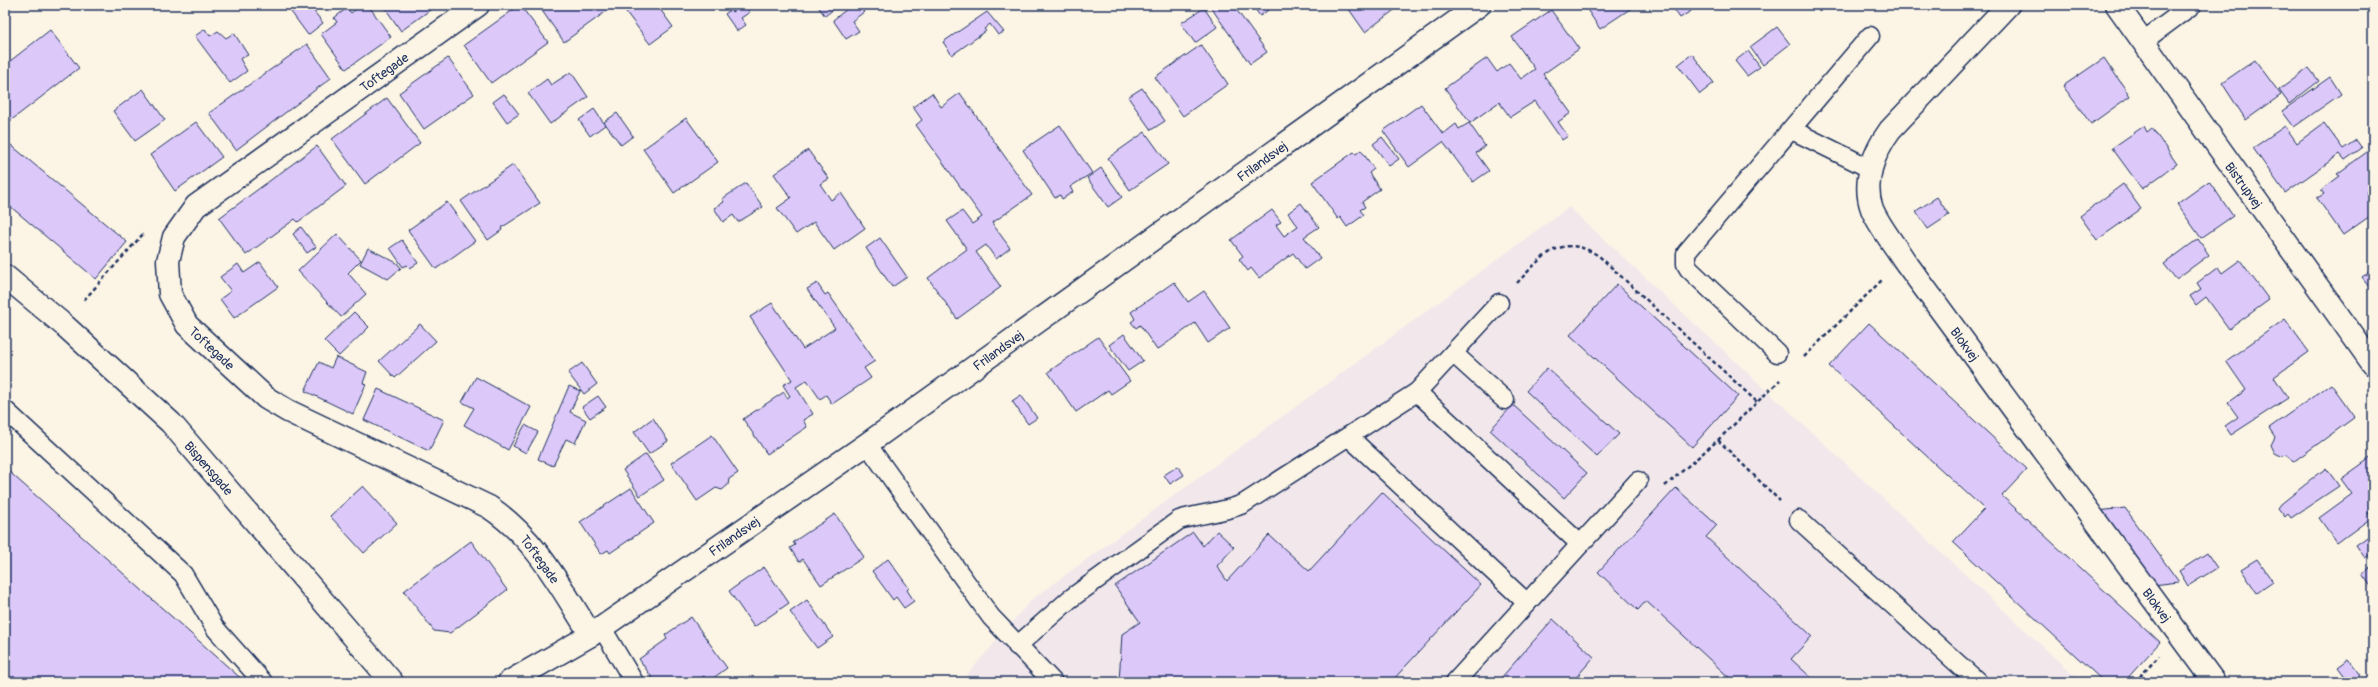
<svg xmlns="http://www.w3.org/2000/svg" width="2378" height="687" viewBox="0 0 2378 687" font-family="Pangolin,sans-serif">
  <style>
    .built { fill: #f2e8eb }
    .building { fill: #dcc9fa; stroke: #1b2f5e }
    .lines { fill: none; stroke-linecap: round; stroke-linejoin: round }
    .lane-casing { stroke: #1b2f5e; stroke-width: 21 }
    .street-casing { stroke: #1b2f5e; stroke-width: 25 }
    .secondary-casing { stroke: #1b2f5e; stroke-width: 25 }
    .path { stroke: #1b2f5e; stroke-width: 2.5; stroke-dasharray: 4 3; stroke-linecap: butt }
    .lane { stroke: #fcf5e5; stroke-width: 18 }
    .street { stroke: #fcf5e5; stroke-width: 22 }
    .secondary { stroke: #fcf5e5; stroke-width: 22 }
    .labels { text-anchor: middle; stroke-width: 3; stroke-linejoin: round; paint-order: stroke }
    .street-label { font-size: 13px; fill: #1b2f5e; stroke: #fcf5e5 }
  </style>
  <rect width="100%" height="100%" fill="#fcf5e5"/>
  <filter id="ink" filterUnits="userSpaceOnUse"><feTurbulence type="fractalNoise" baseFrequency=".025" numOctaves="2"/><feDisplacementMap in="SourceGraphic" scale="8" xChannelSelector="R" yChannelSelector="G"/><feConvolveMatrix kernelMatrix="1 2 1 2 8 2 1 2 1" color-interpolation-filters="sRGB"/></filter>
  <g filter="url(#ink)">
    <!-- built -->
    <path class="built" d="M1569 207 2081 682H961L1031 600Z"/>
    <!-- building -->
    <g class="building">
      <path d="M286 5H309L323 23 308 35Z"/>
      <path d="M361 5H368L391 37 346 69 321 34 337 22 334 18 347 8 351 13Z"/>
      <path d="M383 5H437L401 31Z"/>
      <path d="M520 5 548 42 491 83 464 45Z"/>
      <path d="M538 5H615L564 42Z"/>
      <path d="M636 5H657L673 27 650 44 626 12Z"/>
      <path d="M743 5 750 12 741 18 746 25 737 31 725 14 730 10 732 12Z"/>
      <path d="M817 5H839L825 16Z"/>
      <path d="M852 5H859L864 12 852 21 859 31 846 39 833 20Z"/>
      <path d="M1212 5H1233L1267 52 1250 64 1210 6Z"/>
      <path d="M1252 5H1275L1260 16Z"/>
      <path d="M1346 5H1401L1365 32Z"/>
      <path d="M1584 5H1636L1600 29Z"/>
      <path d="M1671 5H1692L1694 9 1680 18Z"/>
      <path d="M1204 8 1217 27 1195 43 1181 23Z"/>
      <path d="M1551 10 1579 49 1543 74 1571 113 1558 122 1568 136 1562 140 1535 101 1510 117 1499 102 1470 123 1445 88 1487 58 1497 72 1509 63 1521 79 1535 69 1512 37Z"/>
      <path d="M987 12 1004 32 998 35 990 24 984 29 986 31 952 55 943 42Z"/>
      <path d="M1777 27 1790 44 1763 65 1750 47Z"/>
      <path d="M205 29 210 36 218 31 226 38 234 33 248 55 240 59 247 71 230 83 195 36Z"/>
      <path d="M50 30 79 68 5 125V65Z"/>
      <path d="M307 44 331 78 236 150 209 113Z"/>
      <path d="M1201 45 1228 84 1183 116 1155 77Z"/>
      <path d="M1748 51 1760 67 1747 76 1735 61Z"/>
      <path d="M1692 54 1714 83 1700 94 1678 65Z"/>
      <path d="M448 58 474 94 424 129 399 93Z"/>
      <path d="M2104 58 2130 96 2091 124 2063 86Z"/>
      <path d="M2255 60 2281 95 2246 120 2222 83Z"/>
      <path d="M2309 68 2319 81 2289 104 2279 90Z"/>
      <path d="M571 72 588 97 550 124 528 93 547 79 551 85Z"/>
      <path d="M2330 77 2341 94 2294 127 2282 111Z"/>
      <path d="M1142 88 1165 121 1151 130 1128 97Z"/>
      <path d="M143 89 165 120 135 141 113 111Z"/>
      <path d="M932 93 941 107 960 93 1032 195 992 223 1010 248 996 259 986 245 976 252 1001 287 957 319 928 278 967 249 947 221 962 211 972 224 982 217 916 125 922 120 913 107Z"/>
      <path d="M504 94 519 114 507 122 493 102Z"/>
      <path d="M387 98 420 143 365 184 332 139Z"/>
      <path d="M1421 104 1443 134 1456 124 1459 129 1469 123 1485 146 1476 153 1489 171 1473 182 1443 142 1409 167 1383 131Z"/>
      <path d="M594 109 605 125 590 136 579 120Z"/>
      <path d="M617 113 633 136 621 145 604 122Z"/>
      <path d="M686 118 718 162 674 193 643 149Z"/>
      <path d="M196 122 222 157 175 191 150 155Z"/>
      <path d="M2324 123 2343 149 2356 140 2362 148 2345 160 2340 154 2285 193 2253 148 2285 126 2297 143Z"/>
      <path d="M1060 125 1092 173 1070 187 1073 192 1062 199 1060 195 1055 198 1023 150Z"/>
      <path d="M2144 126 2147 132 2152 128 2177 164 2142 189 2112 148Z"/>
      <path d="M1145 132 1168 164 1130 190 1108 158Z"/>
      <path d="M1382 137 1399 159 1389 166 1373 144Z"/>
      <path d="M5 140 127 242 96 279 5 202Z"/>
      <path d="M317 146 346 186 298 222 295 219 246 255 219 218Z"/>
      <path d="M2371 149 2373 188 2366 192 2373 202V214L2343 235 2317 198 2324 194 2321 190 2340 176 2337 174Z"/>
      <path d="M808 150 829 179 820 184 831 200 841 193 865 228 834 250 814 222 796 234 777 208 791 198 774 174Z"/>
      <path d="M1361 150 1374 169 1369 173 1380 189 1362 202 1365 207 1360 210 1364 215 1347 227 1340 217 1338 219 1312 182 1354 152 1356 154Z"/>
      <path d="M513 165 540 203 501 228 502 230 488 240 461 201Z"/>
      <path d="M1101 168 1122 197 1108 207 1087 178Z"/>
      <path d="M2209 181 2233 216 2201 238 2177 204Z"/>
      <path d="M746 183 763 207 738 222 733 215 723 222 714 208 724 202 722 199Z"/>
      <path d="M2123 184 2141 209 2097 240 2080 216Z"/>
      <path d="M1937 197 1949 215 1928 229 1916 211Z"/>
      <path d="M447 202 475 241 436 269 408 230Z"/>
      <path d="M1301 203 1319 227 1304 237 1320 258 1305 269 1293 253 1259 278 1251 268 1248 271 1239 259 1243 256 1231 240 1272 210 1281 222 1276 225 1284 236 1298 226 1288 213Z"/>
      <path d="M301 227 316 247 307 253 293 234Z"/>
      <path d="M337 234 361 260 348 273 366 294 341 317 298 271Z"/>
      <path d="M880 238 907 277 892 287 866 248Z"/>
      <path d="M2198 239 2209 255 2176 279 2164 264Z"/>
      <path d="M402 240 418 263 410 268 407 265 403 267 390 248Z"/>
      <path d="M368 248 397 263 401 268 388 279 360 264Z"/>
      <path d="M2240 260 2269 300 2229 329 2206 297 2196 305 2190 296 2201 289 2197 283 2218 267 2222 273Z"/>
      <path d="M260 262 278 287 234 318 220 299 231 291 220 277 238 264 244 273Z"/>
      <path d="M2373 269V291L2362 277Z"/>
      <path d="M1174 282 1188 302 1204 291 1230 328 1208 343 1195 323 1157 350 1140 325 1136 328 1131 322 1135 319 1131 312Z"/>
      <path d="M817 283 825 295 828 293 875 361 864 368 871 378 832 404 826 395 820 399 807 380 796 387 813 414 803 420 807 427 767 454 743 419 784 392 787 398 790 396 783 385 792 380 750 317 772 303 803 349 835 328 807 289Z"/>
      <path d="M1617 284 1738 396 1692 447 1570 335Z"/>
      <path d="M354 312 369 327 339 356 324 341Z"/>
      <path d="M2285 319 2309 352 2274 377 2288 398 2231 435 2225 426 2238 417 2228 403 2246 390 2226 361Z"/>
      <path d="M1869 323 2027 469 2002 496 2160 642 2124 682H2104L1953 542 1984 509 1829 366Z"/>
      <path d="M420 324 436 341 395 378 379 361Z"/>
      <path d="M1124 334 1143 361 1128 371 1109 345Z"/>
      <path d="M1098 337 1130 381 1111 394 1108 390 1076 412 1048 372Z"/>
      <path d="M336 357 367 372 363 383 366 384 353 414 305 391 319 362 331 368Z"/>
      <path d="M582 363 597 384 584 394 568 373Z"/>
      <path d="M1547 368 1619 434 1597 457 1526 391Z"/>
      <path d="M476 377 531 407 508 450 464 425 474 408 462 402Z"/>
      <path d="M2331 384 2355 417 2293 462 2287 455 2281 456 2275 453 2271 445 2275 437 2269 428Z"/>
      <path d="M569 386 580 391 570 412 586 420 575 443 566 439 553 466 538 459Z"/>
      <path d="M378 389 444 420 429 451 364 420Z"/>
      <path d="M1021 395 1037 418 1028 424 1012 401Z"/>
      <path d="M598 396 606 407 590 418 582 407Z"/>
      <path d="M1513 405 1587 473 1564 498 1490 430Z"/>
      <path d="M653 418 668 441 649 454 634 432Z"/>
      <path d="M525 425 538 432 526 453 513 446Z"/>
      <path d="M712 435 738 473 729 479 728 485 722 490 716 488 697 501 671 463Z"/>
      <path d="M646 454 664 480 640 496 623 470Z"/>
      <path d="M2373 456V509L2368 513 2371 518 2337 543 2319 518 2352 494 2341 479Z"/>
      <path d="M1178 466 1184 475 1170 484 1164 475Z"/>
      <path d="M5 468 245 682H12L5 675Z"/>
      <path d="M2326 468 2339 486 2291 518 2288 514 2285 517 2278 508 2281 504Z"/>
      <path d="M363 486 397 523 364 553 330 516Z"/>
      <path d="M631 488 654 523 610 553 608 550 601 554 580 522Z"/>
      <path d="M1676 488 1717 525 1706 537 1812 636 1791 659 1816 682H1734L1646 601 1638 610 1598 572Z"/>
      <path d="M1382 492 1481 585 1391 682H1119L1122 634 1140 622 1115 586 1193 532 1203 546 1217 531 1234 547 1217 566 1227 581 1269 535 1309 571Z"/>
      <path d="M2125 508 2179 582 2153 585 2097 511Z"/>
      <path d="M835 514 864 557 821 585 803 559 799 562 790 548 795 545 793 542Z"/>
      <path d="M2373 533V553L2365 558 2356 545Z"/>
      <path d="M471 541 507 590 450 633 434 631 404 591Z"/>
      <path d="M2207 553 2217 568 2188 586 2179 571Z"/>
      <path d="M888 559 909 588 907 590 914 601 904 608 896 597 893 600 872 571Z"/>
      <path d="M2257 559 2273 582 2257 593 2241 569Z"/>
      <path d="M2373 566V589L2362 574Z"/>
      <path d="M764 567 789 603 754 627 729 591Z"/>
      <path d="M807 600 833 637 817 648 790 612Z"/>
      <path d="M691 617 727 668 708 682 704 676 695 682H692L689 678 683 682H655L639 659 667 639 665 635Z"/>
      <path d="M1553 619 1594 657 1572 682H1505L1501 678Z"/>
      <path d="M2349 659 2361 675 2352 682H2349L2338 667Z"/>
    </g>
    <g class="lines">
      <!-- lane casing -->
      <g class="lane-casing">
        <g id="lane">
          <path d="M2142 42 2192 5"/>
          <path d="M1792 130 1871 169"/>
          <path d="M1453 353 1505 400"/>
          <path d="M1777 353 1689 269 1686 264V253L1870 36"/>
          <path d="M1417 392 1580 544"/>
          <path d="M5 410 183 574 215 628 263 682"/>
          <path d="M1349 437 1527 603"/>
          <path d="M867 444 991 617 1053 682"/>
          <path d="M1799 520 1978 682"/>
          <path d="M602 628 634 682"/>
          <path d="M1017 646 1070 599 1179 520C1201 513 1222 513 1243 504L1417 392 1499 303"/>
          <path d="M1455 682 1638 481"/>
        </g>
      </g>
      <!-- street casing -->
      <g class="street-casing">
        <g id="street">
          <path d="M478 5 196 206 174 237 168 261 170 294 187 325 266 398 288 411 489 507C536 538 561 588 591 635"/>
          <path d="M2008 5 1890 130C1874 152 1862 182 1872 209 1879 226 1894 244 1904 260L2214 682"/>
          <path d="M2117 5 2373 364"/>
        </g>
      </g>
      <!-- secondary casing -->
      <g class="secondary-casing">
        <g id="secondary">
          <path d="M5 276 65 326 171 423 392 682"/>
          <path d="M509 682 591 635 867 444 1479 5"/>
        </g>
      </g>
      <!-- path -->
      <g class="path">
        <path d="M1517 283C1543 256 1561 232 1599 256L1757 402"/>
        <path d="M84 300 144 233"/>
        <path d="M1804 357 1883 279"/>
        <path d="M1718 440 1780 501"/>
        <path d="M1665 486 1718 440 1780 380"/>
        <path d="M2135 682 2159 656"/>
      </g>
      <!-- lane -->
      <use href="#lane" class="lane"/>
      <!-- street -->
      <use href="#street" class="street"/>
      <!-- secondary -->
      <use href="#secondary" class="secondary"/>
    </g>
  </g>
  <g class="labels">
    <!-- street labels -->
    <g class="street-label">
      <text transform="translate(384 72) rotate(-36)" y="5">Toftegade</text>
      <text transform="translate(1262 161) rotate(-36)" y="5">Frilandsvej</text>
      <text transform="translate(2244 185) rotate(54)" y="5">Bistrupvej</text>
      <text transform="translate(1965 344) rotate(54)" y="5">Blokvej</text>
      <text transform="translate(212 348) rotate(43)" y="5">Toftegade</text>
      <text transform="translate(998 350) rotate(-36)" y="5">Frilandsvej</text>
      <text transform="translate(209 468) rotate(49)" y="5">Bispensgade</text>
      <text transform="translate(734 536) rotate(-35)" y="5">Frilandsvej</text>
      <text transform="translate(540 559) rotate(54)" y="5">Toftegade</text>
      <text transform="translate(2157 605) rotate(54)" y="5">Blokvej</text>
    </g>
  </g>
  <!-- margin -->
  <rect width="2378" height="687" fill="none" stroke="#fcf5e5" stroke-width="20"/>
  <rect x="10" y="10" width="2358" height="667" fill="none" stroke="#1b2f5e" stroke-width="1.5" filter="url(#ink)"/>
</svg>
